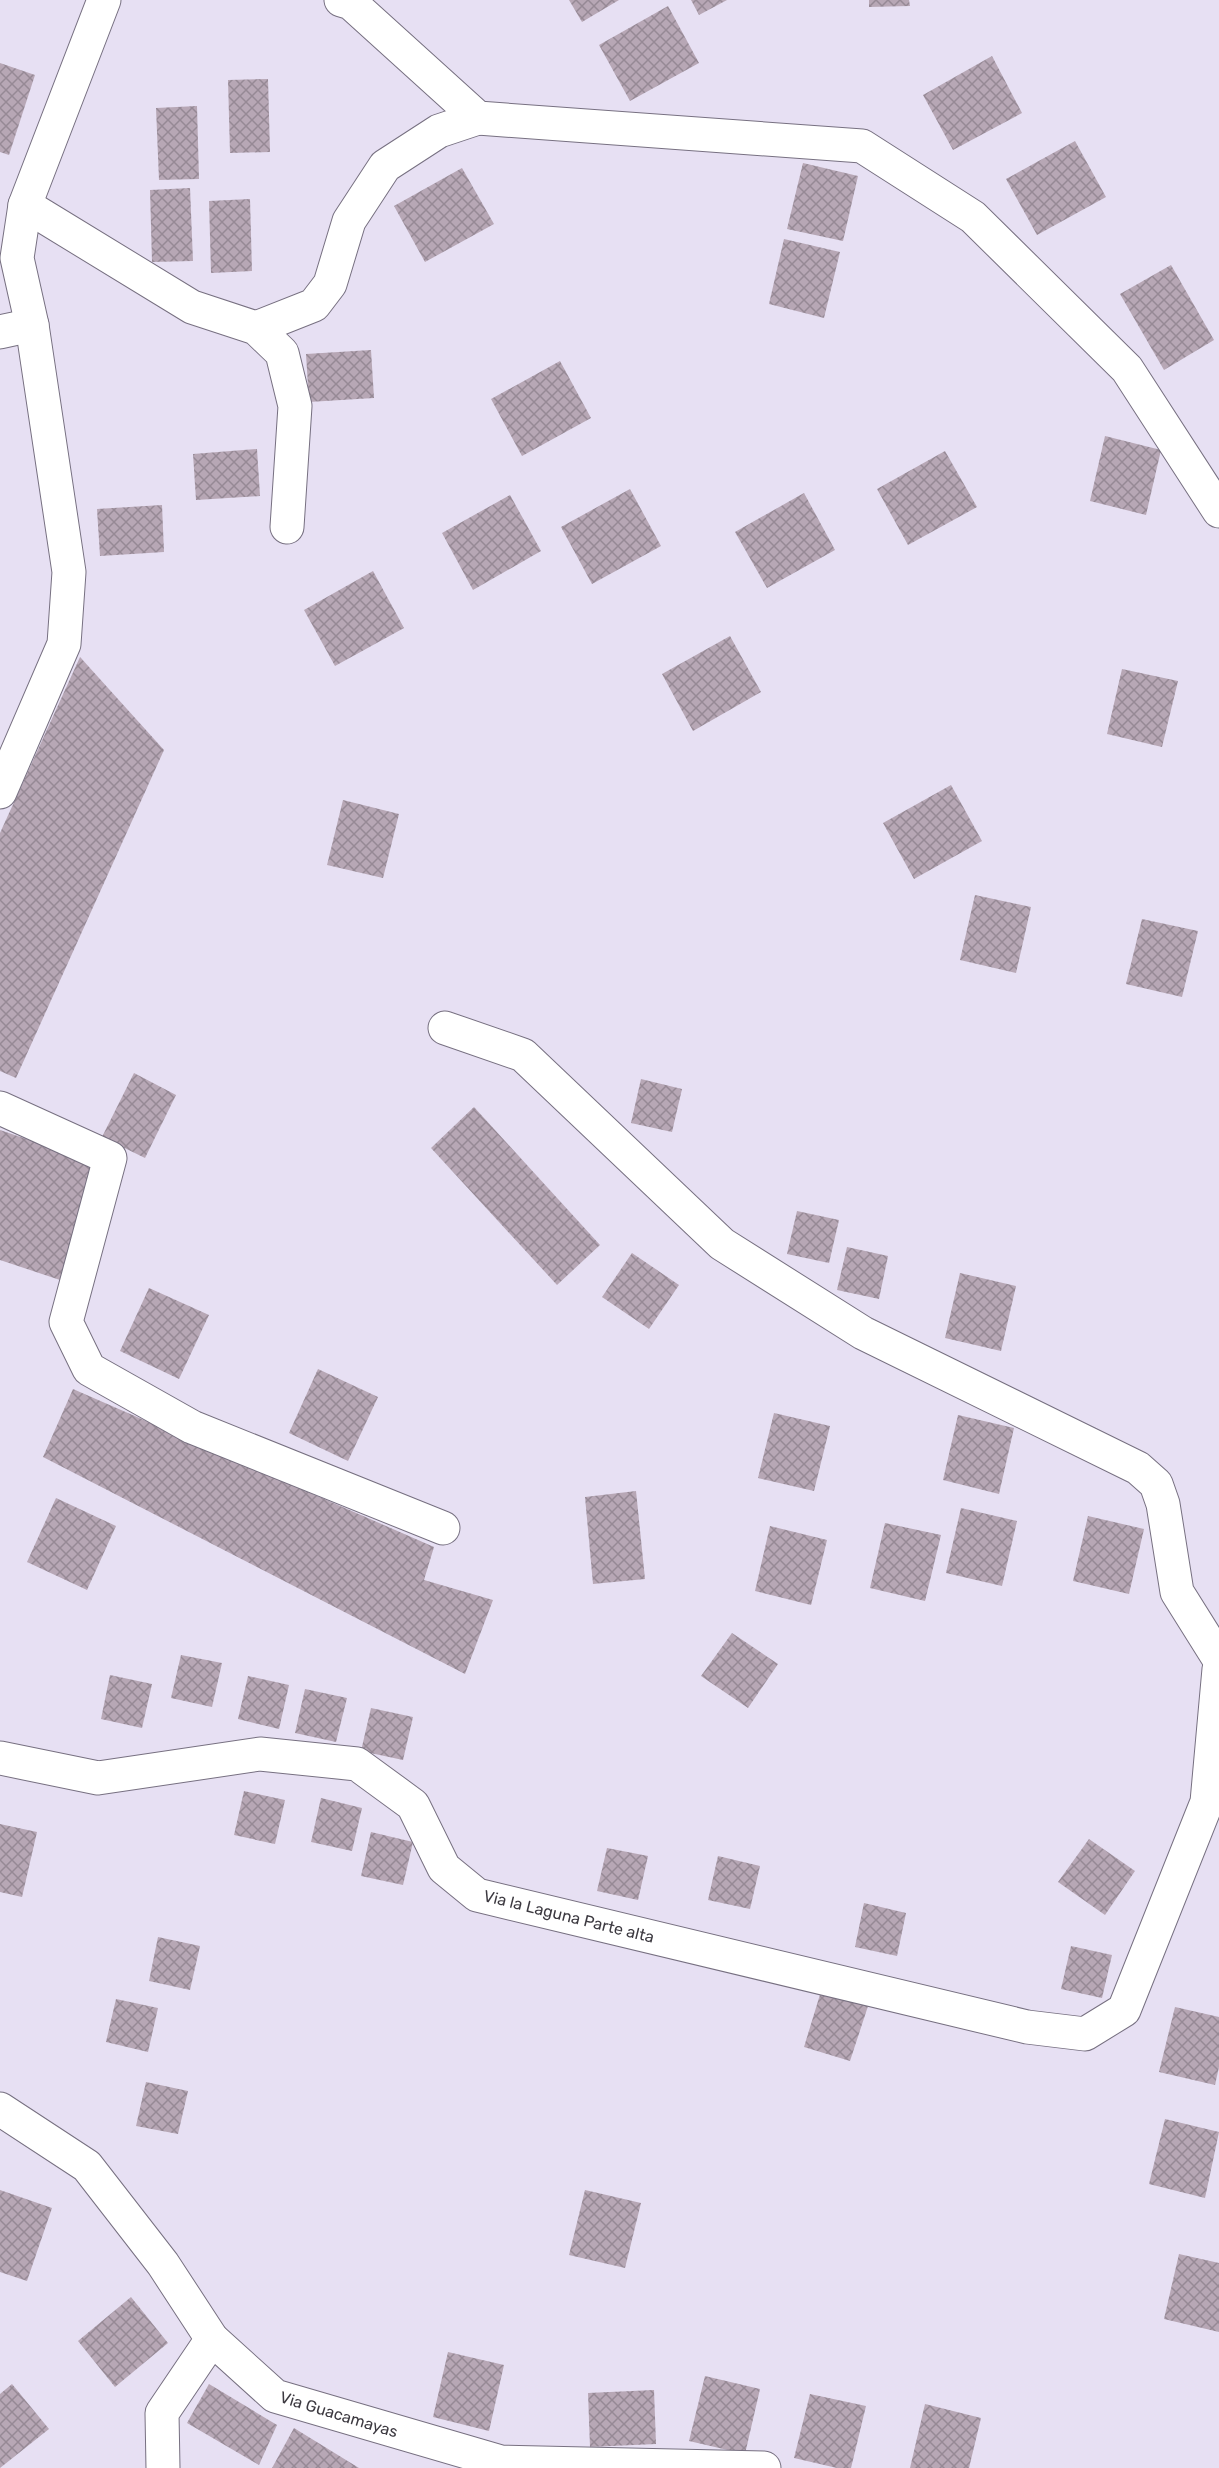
<svg xmlns="http://www.w3.org/2000/svg" width="1219" height="2468" viewBox="0 0 1219 2468" font-family="Rubik,sans-serif">
  <style>
    .building { fill: url(#building-cross-hatch) }
    .lines { fill: none; stroke-linecap: round; stroke-linejoin: round }
    .minor-casing { stroke: #777081; stroke-width: 35 }
    .minor { stroke: #fff; stroke-width: 33 }
    .labels { text-anchor: middle; stroke-width: 4.5; stroke-linejoin: round; paint-order: stroke }
    .street-label { font-size: 16px; fill: #3d3a41; stroke: #fff }
  </style>
  <defs>
    <pattern id="building-cross-hatch" width="8" height="8" patternUnits="userSpaceOnUse" patternTransform="scale(1.5)"><rect width="8" height="8" fill="#b7a7b5"/><path d="M0 0l8 8M0 8l8-8" fill="none" stroke="#968995"/></pattern>
  </defs>
  <rect width="100%" height="100%" fill="#e7e0f3"/>
  <!-- building -->
  <g class="building">
    <path d="M569 0H619L582 22Z"/>
    <path d="M691 0H727L699 15Z"/>
    <path d="M869 0H909L910 6 869 7Z"/>
    <path d="M668 6 699 63 630 101 599 45Z"/>
    <path d="M992 56 1022 113 953 150 923 95Z"/>
    <path d="M0 63 35 75 9 155 0 152Z"/>
    <path d="M268 79 270 152 230 153 228 80Z"/>
    <path d="M197 106 199 179 159 180 156 108Z"/>
    <path d="M1075 141 1106 197 1037 235 1006 179Z"/>
    <path d="M803 163 858 176 843 241 787 229Z"/>
    <path d="M462 168 494 224 425 262 394 206Z"/>
    <path d="M190 188 193 261 152 262 150 190Z"/>
    <path d="M250 199 252 271 211 273 209 201Z"/>
    <path d="M784 239 840 252 824 318 769 304Z"/>
    <path d="M1171 265 1214 340 1164 370 1120 294Z"/>
    <path d="M371 350 374 398 309 402 306 354Z"/>
    <path d="M560 361 591 418 522 456 491 399Z"/>
    <path d="M1105 436 1161 450 1146 515 1090 501Z"/>
    <path d="M257 449 260 496 196 500 193 454Z"/>
    <path d="M945 451 977 507 908 545 877 489Z"/>
    <path d="M630 489 661 546 592 584 561 527Z"/>
    <path d="M804 493 835 550 767 588 735 532Z"/>
    <path d="M510 495 541 551 473 590 442 533Z"/>
    <path d="M162 505 164 552 100 556 97 509Z"/>
    <path d="M373 571 404 628 335 666 304 610Z"/>
    <path d="M730 636 761 692 693 731 662 674Z"/>
    <path d="M80 657 164 750 16 1078 0 1071V833Z"/>
    <path d="M1122 669 1178 681 1162 747 1107 734Z"/>
    <path d="M951 785 982 841 914 879 883 823Z"/>
    <path d="M343 800 399 814 383 878 327 865Z"/>
    <path d="M975 895 1031 907 1016 973 960 960Z"/>
    <path d="M1142 919 1198 931 1182 997 1126 984Z"/>
    <path d="M134 1073 176 1095 145 1158 102 1137Z"/>
    <path d="M641 1079 682 1089 672 1132 631 1123Z"/>
    <path d="M474 1107 600 1245 557 1285 431 1148Z"/>
    <path d="M0 1130 103 1165 63 1281 0 1260Z"/>
    <path d="M797 1211 839 1220 829 1263 787 1254Z"/>
    <path d="M847 1247 888 1256 879 1299 837 1290Z"/>
    <path d="M632 1253 679 1285 649 1329 602 1297Z"/>
    <path d="M960 1273 1016 1286 1001 1351 945 1338Z"/>
    <path d="M149 1288 209 1315 179 1379 120 1351Z"/>
    <path d="M318 1369 378 1397 348 1461 289 1433Z"/>
    <path d="M73 1389 434 1547 424 1580 493 1600 465 1674 43 1457Z"/>
    <path d="M774 1413 830 1426 814 1491 758 1478Z"/>
    <path d="M958 1415 1014 1428 999 1494 943 1480Z"/>
    <path d="M636 1491 645 1579 593 1584 585 1497Z"/>
    <path d="M56 1498 116 1526 87 1590 27 1562Z"/>
    <path d="M961 1508 1017 1521 1002 1586 946 1573Z"/>
    <path d="M1088 1516 1144 1529 1129 1594 1073 1581Z"/>
    <path d="M885 1523 941 1535 925 1601 870 1588Z"/>
    <path d="M770 1526 827 1540 811 1605 755 1591Z"/>
    <path d="M732 1633 778 1664 748 1708 701 1676Z"/>
    <path d="M181 1655 222 1663 212 1707 171 1698Z"/>
    <path d="M110 1675 152 1684 142 1728 101 1719Z"/>
    <path d="M248 1676 289 1685 279 1729 238 1719Z"/>
    <path d="M305 1689 347 1698 336 1742 295 1733Z"/>
    <path d="M371 1708 413 1717 403 1760 361 1751Z"/>
    <path d="M244 1791 285 1800 275 1844 234 1835Z"/>
    <path d="M321 1798 362 1808 352 1851 311 1842Z"/>
    <path d="M0 1824 37 1832 22 1897 0 1892Z"/>
    <path d="M371 1832 413 1842 403 1885 361 1876Z"/>
    <path d="M1089 1839 1135 1871 1105 1915 1058 1882Z"/>
    <path d="M607 1848 648 1856 638 1900 597 1891Z"/>
    <path d="M718 1856 760 1866 750 1909 708 1900Z"/>
    <path d="M864 1903 906 1913 897 1956 855 1947Z"/>
    <path d="M158 1937 200 1946 190 1990 149 1981Z"/>
    <path d="M1071 1946 1112 1955 1102 1998 1061 1989Z"/>
    <path d="M822 1988 869 2003 850 2061 804 2047Z"/>
    <path d="M116 1999 158 2008 148 2052 106 2042Z"/>
    <path d="M1175 2007 1219 2017V2067L1215 2085 1159 2072Z"/>
    <path d="M146 2082 188 2091 178 2134 136 2126Z"/>
    <path d="M1165 2119 1219 2132 1205 2198 1149 2184Z"/>
    <path d="M0 2190 52 2208 27 2281 0 2272Z"/>
    <path d="M585 2190 641 2203 625 2268 569 2255Z"/>
    <path d="M1179 2254 1219 2263V2332L1164 2319Z"/>
    <path d="M131 2297 168 2343 115 2387 78 2341Z"/>
    <path d="M448 2352 504 2365 489 2431 433 2417Z"/>
    <path d="M705 2376 760 2389 745 2454 689 2441Z"/>
    <path d="M12 2384 49 2429 0 2468V2394Z"/>
    <path d="M209 2384 277 2425 259 2465 187 2423Z"/>
    <path d="M654 2390 656 2444 590 2447 588 2393Z"/>
    <path d="M810 2394 866 2406 851 2468H837L794 2458Z"/>
    <path d="M925 2404 981 2418 969 2468H910Z"/>
    <path d="M294 2428 359 2468H272Z"/>
  </g>
  <g class="lines">
    <!-- minor casing -->
    <g class="minor-casing">
      <g id="minor">
        <path d="M341 0 351 3 478 118 862 146 973 217 1127 369 1219 511"/>
        <path d="M25 205 192 307 256 328 282 353 295 406 287 527"/>
        <path d="M256 328 314 305 330 284 349 221 385 166 439 131 478 118"/>
        <path d="M0 332 32 325"/>
        <path d="M0 792 64 644 69 572 32 325 17 258 25 205 104 0"/>
        <path d="M445 1028 523 1055 722 1244 863 1333 1138 1468 1156 1484 1163 1504 1177 1592 1219 1659"/>
        <path d="M0 1108 110 1158 66 1322 89 1369 192 1427 443 1528"/>
        <path d="M0 1758 98 1778 260 1754 357 1764 413 1805 444 1868 477 1895 1027 2027 1085 2034 1124 2010 1207 1802 1219 1669"/>
        <path d="M0 2109 87 2166 163 2264 212 2339 275 2396 501 2462 764 2468"/>
        <path d="M163 2468 162 2413 212 2339"/>
      </g>
    </g>
    <!-- minor -->
    <use href="#minor" class="minor"/>
  </g>
  <g class="labels">
    <!-- street labels -->
    <g class="street-label">
      <text transform="translate(569 1916) rotate(14)" y="6">Via la Laguna Parte alta</text>
      <text transform="translate(339 2414) rotate(17)" y="6">Via Guacamayas</text>
    </g>
  </g>
</svg>
